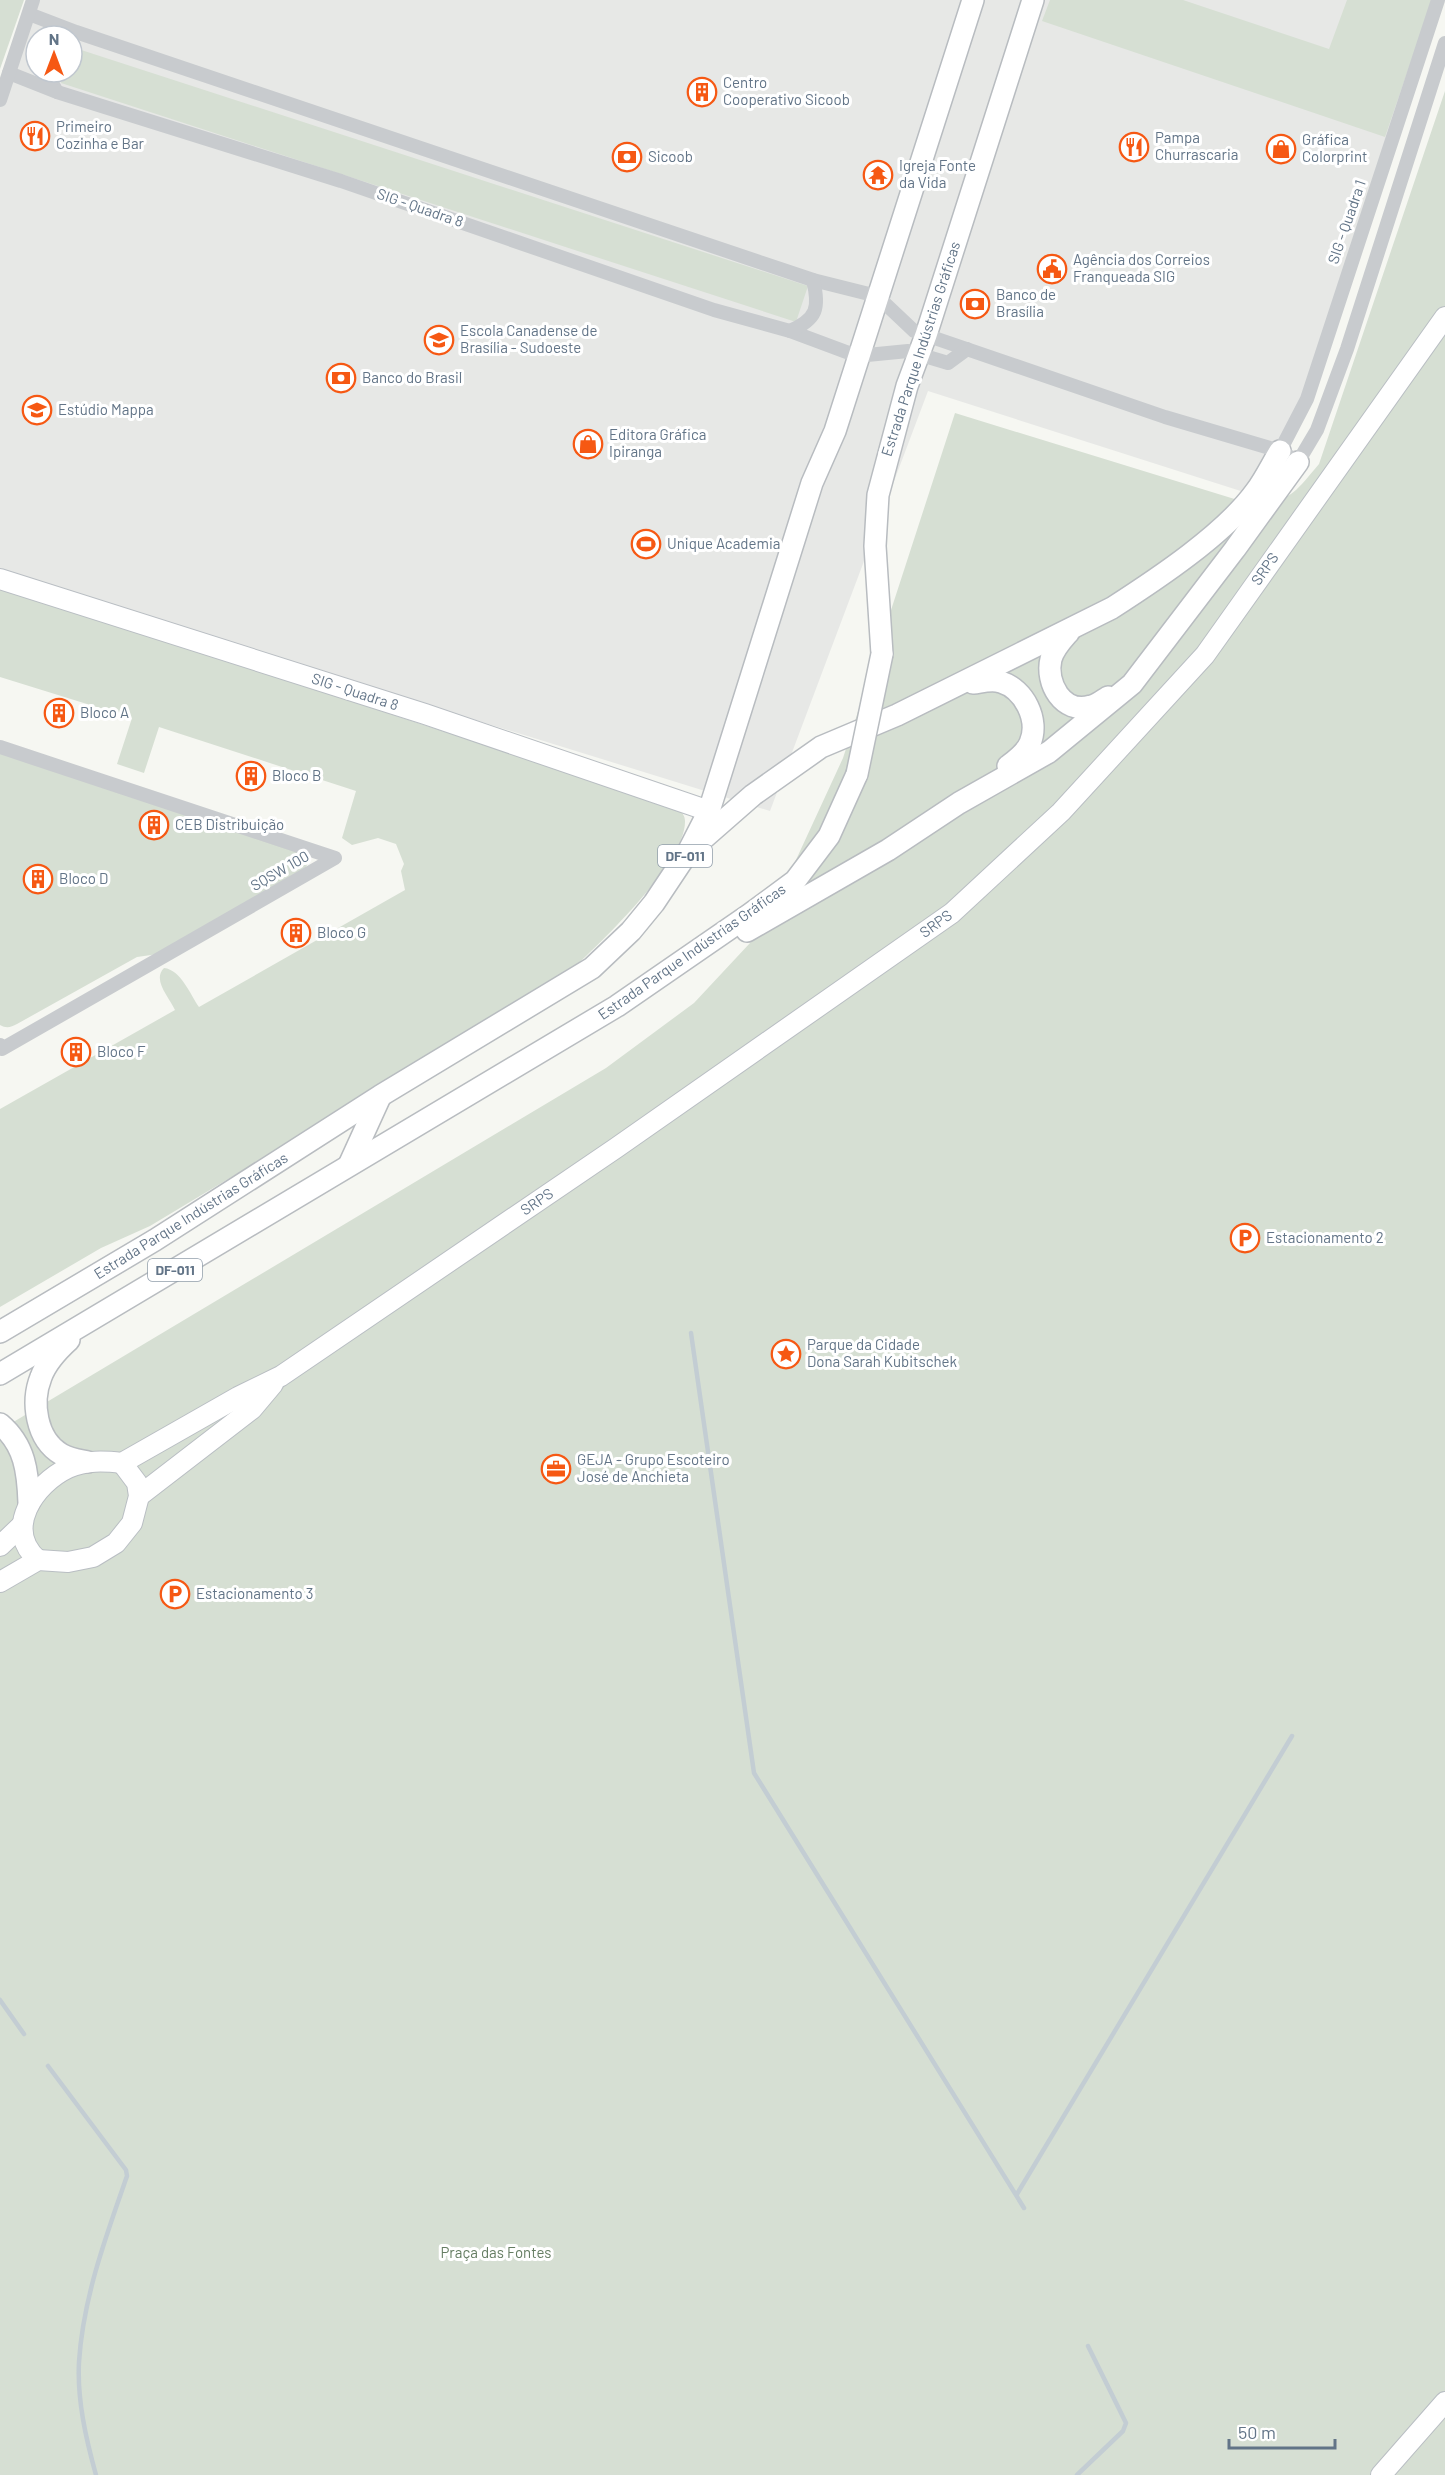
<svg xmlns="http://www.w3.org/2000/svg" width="1445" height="2475" viewBox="0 0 1445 2475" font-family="Barlow,sans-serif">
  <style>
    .built { fill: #e7e8e6; fill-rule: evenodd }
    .green { fill: #d6dfd3 }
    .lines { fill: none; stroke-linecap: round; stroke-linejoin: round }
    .stream { stroke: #c3cdd3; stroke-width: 4.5 }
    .secondary-casing { stroke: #b9bec3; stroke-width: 22 }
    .primary-casing { stroke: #b8bcc0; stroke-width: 24 }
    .street { stroke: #c8cbce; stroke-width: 14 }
    .secondary { stroke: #fff; stroke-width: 20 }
    .primary { stroke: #fff; stroke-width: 21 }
    .primary-bridge-casing { stroke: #b8bcc0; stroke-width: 24; stroke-linecap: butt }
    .primary-bridge { stroke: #fff; stroke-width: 21 }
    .labels { text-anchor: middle; stroke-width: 6; stroke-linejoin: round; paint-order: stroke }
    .shield { fill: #fff; stroke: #919eab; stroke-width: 1.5 }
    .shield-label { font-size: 14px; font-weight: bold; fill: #627487 }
    .poi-label { font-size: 15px; fill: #627487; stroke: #fff; text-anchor: start }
    .street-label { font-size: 15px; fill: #627487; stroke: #fff }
    .park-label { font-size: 15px; fill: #657d62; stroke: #fff }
  </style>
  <rect width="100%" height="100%" fill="#f6f7f2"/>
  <!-- built -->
  <path class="built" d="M28 0H1437L1272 501 928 391 770 811 0 573V85ZM36 36H72V72H36Z"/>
  <!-- green -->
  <g class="green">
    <path d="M0 0H24L0 69Z"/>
    <path d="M1050 0H1183L1329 49 1347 0H1432L1385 137 1042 21Z"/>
    <path d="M72 47 808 286 796 322 61 83 64 72H72Z"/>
    <path d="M1445 91V2475H0V1430L606 1068 694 1003 765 927 843 758 955 413 1241 501C1288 503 1289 500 1319 464Z"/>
    <path d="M0 586 680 809C682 813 685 816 685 821 686 863 596 947 565 976L150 1226 101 1248 0 1307V1109L175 1010C169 997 152 980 164 968 181 970 190 994 199 1007L405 890 401 871 404 864 396 844 378 838 352 845 342 838 356 791 159 727 144 773 117 764 132 718 0 677Z"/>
    <path d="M0 751 307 854 310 859 305 869 158 954 137 957 17 1024C11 1027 7 1029 0 1025Z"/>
  </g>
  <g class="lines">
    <!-- stream -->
    <g class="stream">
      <path d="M691 1333 754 1773 1024 2208"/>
      <path d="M0 2000 24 2034"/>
      <path d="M48 2066 126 2170 127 2176C106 2236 83 2298 79 2362 77 2400 86 2439 96 2475"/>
      <path d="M1017 2194 1292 1736"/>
      <path d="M1077 2475 1123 2431 1126 2423 1088 2346"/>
    </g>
    <!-- secondary casing -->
    <g class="secondary-casing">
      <g id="secondary">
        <path d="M0 579 425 714 709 811"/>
        <path d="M139 1496 252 1409 273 1384"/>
        <path d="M0 1546 21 1526"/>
        <path d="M38 1560C3 1530 34 1484 68 1468 86 1460 104 1461 122 1463L238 1397 281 1376 616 1148 952 913 1061 812 1205 655 1445 317"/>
        <path d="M0 1582 38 1560 68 1562 93 1557 116 1543 132 1523 139 1496 137 1483 122 1463"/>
        <path d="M1381 2475 1445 2402"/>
      </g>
    </g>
    <!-- primary casing -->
    <g class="primary-casing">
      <g id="primary">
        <path d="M1069 632C1062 640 1054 648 1051 659 1045 683 1063 715 1091 706 1097 705 1103 700 1108 697"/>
        <path d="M882 654 875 546 878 495 907 386 926 335 1033 0"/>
        <path d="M973 683C982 682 992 679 1001 682 1024 689 1040 720 1030 743 1026 753 1016 760 1008 766"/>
        <path d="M697 844 753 795 821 747 897 715 1112 608C1157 579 1225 534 1256 491 1265 479 1272 464 1280 451"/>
        <path d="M747 931 888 850 959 803 1049 752 1132 684 1235 549 1298 462"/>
        <path d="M349 1165 380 1097"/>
        <path d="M0 1332 155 1240 380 1096 592 968 631 931 654 903 688 852 709 811 812 483 835 431 973 0"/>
        <path d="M69 1340C58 1350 46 1363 41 1377 31 1402 36 1439 61 1454 69 1459 78 1460 88 1462"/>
        <path d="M0 1374 617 1006 749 915 795 881 829 836 857 774"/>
        <path d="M0 1424C25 1445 28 1472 29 1503"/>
      </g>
    </g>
    <!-- street -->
    <g class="street">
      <path d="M29 14 76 32 813 280 877 296 914 331 1165 417 1280 451 1298 462 1317 430 1347 349 1445 43"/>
      <path d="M46 72 57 92"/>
      <path d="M9 73 57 92 341 181 714 310 790 331 857 356 908 351 948 363 967 349"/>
      <path d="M0 100 33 0"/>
      <path d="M790 331C817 319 820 308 813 280"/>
      <path d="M1280 451 1307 399 1438 0"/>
      <path d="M0 747 335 858 2 1049 0 1045"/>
    </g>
    <!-- secondary -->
    <use href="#secondary" class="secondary"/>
    <!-- primary -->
    <use href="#primary" class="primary"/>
    <!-- primary-bridge casing -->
    <g class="primary-bridge-casing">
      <path id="primary-bridge" d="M857 774 882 654"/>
    </g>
    <!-- primary-bridge -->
    <use href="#primary-bridge" class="primary-bridge"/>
  </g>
  <!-- icons -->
  <defs>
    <g id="building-ring" transform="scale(1.5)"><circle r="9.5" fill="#fff" stroke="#f65813" stroke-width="1.5"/><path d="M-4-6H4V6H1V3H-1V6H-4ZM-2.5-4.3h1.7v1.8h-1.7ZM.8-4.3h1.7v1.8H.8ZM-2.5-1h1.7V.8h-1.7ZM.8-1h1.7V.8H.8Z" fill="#f65813"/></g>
    <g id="restaurant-ring" transform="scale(1.5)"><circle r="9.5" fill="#fff" stroke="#f65813" stroke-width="1.5"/><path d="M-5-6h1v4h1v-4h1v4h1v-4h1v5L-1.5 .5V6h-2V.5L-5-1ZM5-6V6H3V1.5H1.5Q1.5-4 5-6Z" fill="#f65813"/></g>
    <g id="shop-ring" transform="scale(1.5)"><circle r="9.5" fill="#fff" stroke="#f65813" stroke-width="1.5"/><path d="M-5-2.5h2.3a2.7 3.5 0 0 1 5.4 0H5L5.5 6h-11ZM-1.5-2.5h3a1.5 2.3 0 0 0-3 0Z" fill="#f65813"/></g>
    <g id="bank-ring" transform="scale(1.5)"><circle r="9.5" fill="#fff" stroke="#f65813" stroke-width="1.5"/><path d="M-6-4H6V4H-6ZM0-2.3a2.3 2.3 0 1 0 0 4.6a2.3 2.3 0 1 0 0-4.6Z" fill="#f65813"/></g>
    <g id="temple-ring" transform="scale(1.5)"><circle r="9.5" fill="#fff" stroke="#f65813" stroke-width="1.5"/><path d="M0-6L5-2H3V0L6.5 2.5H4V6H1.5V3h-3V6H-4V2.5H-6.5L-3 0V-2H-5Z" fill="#f65813"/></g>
    <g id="civic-ring" transform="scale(1.5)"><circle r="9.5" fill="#fff" stroke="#f65813" stroke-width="1.5"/><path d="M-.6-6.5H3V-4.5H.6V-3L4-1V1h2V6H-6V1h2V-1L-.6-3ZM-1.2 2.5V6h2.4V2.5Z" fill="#f65813"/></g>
    <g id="school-ring" transform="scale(1.5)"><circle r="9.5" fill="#fff" stroke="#f65813" stroke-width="1.5"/><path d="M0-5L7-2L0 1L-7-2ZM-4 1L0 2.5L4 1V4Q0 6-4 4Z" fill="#f65813"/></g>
    <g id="university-ring" transform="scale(1.5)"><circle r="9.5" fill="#fff" stroke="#f65813" stroke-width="1.5"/><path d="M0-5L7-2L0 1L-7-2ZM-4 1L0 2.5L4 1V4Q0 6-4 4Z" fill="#f65813"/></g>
    <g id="stadium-ring" transform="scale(1.5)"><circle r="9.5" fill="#fff" stroke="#f65813" stroke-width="1.5"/><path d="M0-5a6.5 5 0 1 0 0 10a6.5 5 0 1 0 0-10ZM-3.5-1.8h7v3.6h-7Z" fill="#f65813"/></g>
    <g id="parking-ring" transform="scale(1.5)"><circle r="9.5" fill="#fff" stroke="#f65813" stroke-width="1.5"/><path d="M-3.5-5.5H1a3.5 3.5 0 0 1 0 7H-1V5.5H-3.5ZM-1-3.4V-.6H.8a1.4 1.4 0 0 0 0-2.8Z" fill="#f65813"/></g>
    <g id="sight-ring" transform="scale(1.5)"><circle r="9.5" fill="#fff" stroke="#f65813" stroke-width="1.5"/><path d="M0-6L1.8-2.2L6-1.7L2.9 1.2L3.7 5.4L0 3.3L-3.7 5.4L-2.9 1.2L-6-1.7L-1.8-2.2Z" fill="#f65813"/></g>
    <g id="office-ring" transform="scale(1.5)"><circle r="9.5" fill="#fff" stroke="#f65813" stroke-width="1.5"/><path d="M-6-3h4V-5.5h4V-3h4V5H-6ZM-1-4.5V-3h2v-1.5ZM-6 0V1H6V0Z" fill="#f65813"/></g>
  </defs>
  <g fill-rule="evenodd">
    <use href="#building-ring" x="702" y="92"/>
    <use href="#restaurant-ring" x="35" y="136"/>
    <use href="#restaurant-ring" x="1134" y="147"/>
    <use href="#shop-ring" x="1281" y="149"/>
    <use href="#bank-ring" x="627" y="157"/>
    <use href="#temple-ring" x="878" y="175"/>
    <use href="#civic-ring" x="1052" y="269"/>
    <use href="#bank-ring" x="975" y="304"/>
    <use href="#school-ring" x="439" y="340"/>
    <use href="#bank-ring" x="341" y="378"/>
    <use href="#university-ring" x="37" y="410"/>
    <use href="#shop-ring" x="588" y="444"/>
    <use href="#stadium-ring" x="646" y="544"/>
    <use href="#building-ring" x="59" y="713"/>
    <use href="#building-ring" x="251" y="776"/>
    <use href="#building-ring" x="154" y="825"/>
    <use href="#building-ring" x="38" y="879"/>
    <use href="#building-ring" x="296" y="933"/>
    <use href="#building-ring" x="76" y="1052"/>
    <use href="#parking-ring" x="1245" y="1238"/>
    <use href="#sight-ring" x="786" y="1354"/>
    <use href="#office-ring" x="556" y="1469"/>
    <use href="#parking-ring" x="175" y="1594"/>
  </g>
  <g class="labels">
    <!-- shield labels -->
    <g class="shield">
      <rect x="658" y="845" width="54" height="22" rx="4.5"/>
      <rect x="148" y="1259" width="54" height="22" rx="4.5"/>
    </g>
    <g class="shield-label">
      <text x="685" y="861">DF-011</text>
      <text x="175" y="1275">DF-011</text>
    </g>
    <!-- poi labels -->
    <g class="poi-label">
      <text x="723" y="88">Centro<tspan x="723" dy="17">Cooperativo Sicoob</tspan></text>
      <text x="56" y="132">Primeiro<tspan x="56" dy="17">Cozinha e Bar</tspan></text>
      <text x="1155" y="143">Pampa<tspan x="1155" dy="17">Churrascaria</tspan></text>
      <text x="1302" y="145">Gráfica<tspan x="1302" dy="17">Colorprint</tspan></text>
      <text x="648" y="162">Sicoob</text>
      <text x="899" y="171">Igreja Fonte<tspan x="899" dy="17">da Vida</tspan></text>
      <text x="1073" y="265">Agência dos Correios<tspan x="1073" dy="17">Franqueada SIG</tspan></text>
      <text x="996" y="300">Banco de<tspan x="996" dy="17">Brasília</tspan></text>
      <text x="460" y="336">Escola Canadense de<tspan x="460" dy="17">Brasília - Sudoeste</tspan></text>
      <text x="362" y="383">Banco do Brasil</text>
      <text x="58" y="415">Estúdio Mappa</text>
      <text x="609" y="440">Editora Gráfica<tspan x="609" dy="17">Ipiranga</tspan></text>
      <text x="667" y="549">Unique Academia</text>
      <text x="80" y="718">Bloco A</text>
      <text x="272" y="781">Bloco B</text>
      <text x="175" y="830">CEB Distribuição</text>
      <text x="59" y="884">Bloco D</text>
      <text x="317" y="938">Bloco G</text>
      <text x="97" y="1057">Bloco F</text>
      <text x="1266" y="1243">Estacionamento 2</text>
      <text x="807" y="1350">Parque da Cidade<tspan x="807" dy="17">Dona Sarah Kubitschek</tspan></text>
      <text x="577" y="1465">GEJA - Grupo Escoteiro<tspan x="577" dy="17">José de Anchieta</tspan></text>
      <text x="196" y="1599">Estacionamento 3</text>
    </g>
    <!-- street labels -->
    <g class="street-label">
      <text transform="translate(420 208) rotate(19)" y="5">SIG - Quadra 8</text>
      <text transform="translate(1347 222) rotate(-71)" y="5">SIG - Quadra 1</text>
      <text transform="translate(921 349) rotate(-72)" y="5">Estrada Parque Indústrias Gráficas</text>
      <text transform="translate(1265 569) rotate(-55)" y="5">SRPS</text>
      <text transform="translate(355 692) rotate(18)" y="5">SIG - Quadra 8</text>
      <text transform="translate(280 871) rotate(-30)" y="5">SQSW 100</text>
      <text transform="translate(936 924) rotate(-36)" y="5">SRPS</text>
      <text transform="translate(692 952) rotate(-35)" y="5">Estrada Parque Indústrias Gráficas</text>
      <text transform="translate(537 1202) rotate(-34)" y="5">SRPS</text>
      <text transform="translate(191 1216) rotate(-32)" y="5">Estrada Parque Indústrias Gráficas</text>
    </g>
    <!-- park labels -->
    <g class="park-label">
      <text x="496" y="2258">Praça das Fontes</text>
    </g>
  </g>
  <!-- north arrow -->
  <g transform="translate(54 54)"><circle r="28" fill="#ffffff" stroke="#c0c7cf" stroke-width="1.5"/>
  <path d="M0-4.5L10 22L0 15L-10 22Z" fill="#f65813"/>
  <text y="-9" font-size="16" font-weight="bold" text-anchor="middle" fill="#627487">N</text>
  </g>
  <!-- scale -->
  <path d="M1229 2439v9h106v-9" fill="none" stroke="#627487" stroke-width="3"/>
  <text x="1238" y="2439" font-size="18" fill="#627487" stroke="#ffffff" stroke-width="4.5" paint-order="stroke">50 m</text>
</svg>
